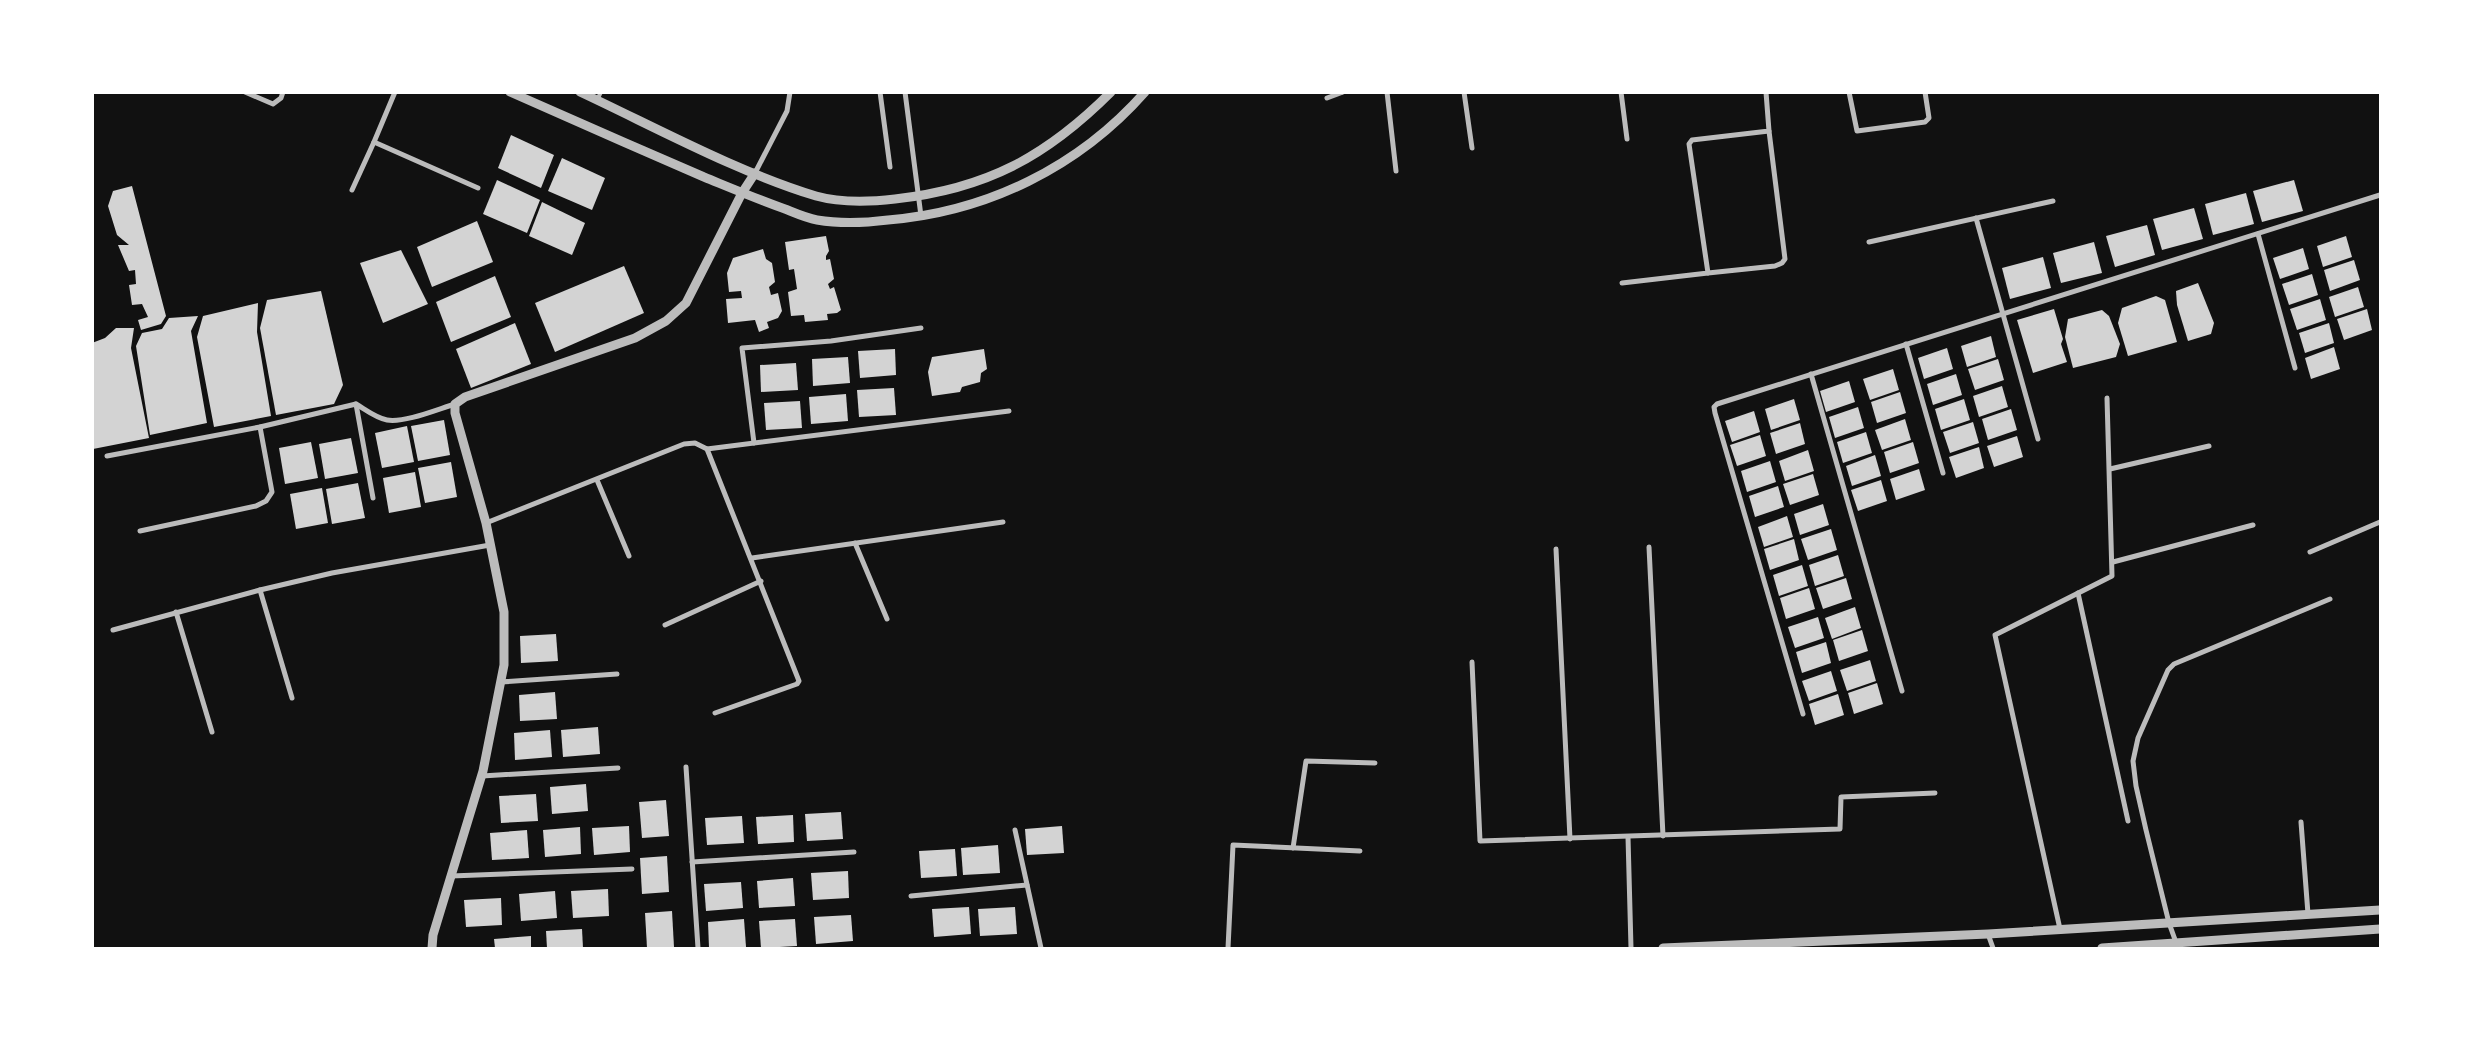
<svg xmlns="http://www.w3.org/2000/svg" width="2473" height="1041" viewBox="0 0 2473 1041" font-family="Poppins,sans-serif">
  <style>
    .building { fill: #d3d3d3 }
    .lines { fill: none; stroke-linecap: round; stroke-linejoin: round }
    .service { stroke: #bcbcbc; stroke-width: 4 }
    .minor { stroke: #bcbcbc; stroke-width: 5 }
    .tertiary { stroke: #bcbcbc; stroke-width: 9 }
  </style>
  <rect width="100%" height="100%" fill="#111"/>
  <!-- building -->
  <g class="building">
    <path d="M511 135 554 155 541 188 498 168Z"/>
    <path d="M562 158 605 178 592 210 548 191Z"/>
    <path d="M497 180 540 200 527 233 483 214Z"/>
    <path d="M2294 180 2303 211 2262 222 2253 191Z"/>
    <path d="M132 186 166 316 161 324 141 330 138 320 148 317 142 304 132 305 129 285 136 284 135 270 129 271 118 245H129L117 235 108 206 113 191Z"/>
    <path d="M2246 193 2254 224 2213 235 2205 204Z"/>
    <path d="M542 202 585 223 572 255 529 236Z"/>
    <path d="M2194 208 2203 239 2162 250 2153 219Z"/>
    <path d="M477 221 493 262 432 287 417 247Z"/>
    <path d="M2147 225 2155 255 2115 267 2106 236Z"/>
    <path d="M826 236 829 251 826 256V260L830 259 834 279 828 284 830 289 834 287 841 310 837 313 827 314 828 320 805 322 804 315 791 316 788 292 797 289 794 269 789 270 785 242Z"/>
    <path d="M2346 236 2352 257 2323 267 2317 246Z"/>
    <path d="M2094 242 2102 273 2061 283 2053 253Z"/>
    <path d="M2303 248 2309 269 2280 279 2273 258Z"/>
    <path d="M763 249 766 259 772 263 775 282 769 287 771 295 778 293 782 311 778 318 767 322 769 328 759 332 755 320 728 323 726 299 742 298 741 291 729 292 727 273 733 258Z"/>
    <path d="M401 250 428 304 383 323 360 263Z"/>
    <path d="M2043 257 2051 288 2010 299 2002 268Z"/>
    <path d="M2354 260 2360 280 2330 291 2324 270Z"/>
    <path d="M624 266 644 313 555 352 535 303Z"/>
    <path d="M2312 274 2318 295 2289 305 2282 284Z"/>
    <path d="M495 276 511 317 451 342 436 302Z"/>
    <path d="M2198 283 2214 323 2211 334 2188 341 2177 305 2176 291Z"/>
    <path d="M2358 287 2364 307 2335 317 2329 297Z"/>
    <path d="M321 291 343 385 334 404 276 415 260 328 267 300Z"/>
    <path d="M2156 296 2165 300 2177 342 2128 356 2118 323 2122 308Z"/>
    <path d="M2320 299 2326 320 2297 330 2290 309Z"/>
    <path d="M258 303 257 332 271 416 214 427 197 337 203 316Z"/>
    <path d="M2054 309 2063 339 2061 344 2067 362 2033 373 2017 320Z"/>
    <path d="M2367 309 2372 330 2344 340 2337 319Z"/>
    <path d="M2102 310 2109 316 2120 344 2116 357 2073 368 2065 337 2068 319Z"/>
    <path d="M198 316 191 331 207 423 150 435 136 346 142 333 162 329 169 318Z"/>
    <path d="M515 323 531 364 471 388 456 349Z"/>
    <path d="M2329 323 2334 343 2305 353 2299 333Z"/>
    <path d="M116 328H134L131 348 149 438 93 449 92 343 105 338Z"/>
    <path d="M1991 336 1996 357 1967 367 1961 346Z"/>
    <path d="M2334 347 2340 369 2311 379 2305 358Z"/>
    <path d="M1947 348 1953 369 1924 379 1918 358Z"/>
    <path d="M895 349 896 375 860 378 858 351Z"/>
    <path d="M984 349 987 369 981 373 980 382 962 387 960 392 932 396 928 372 932 357Z"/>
    <path d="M848 357 850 383 813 386 812 359Z"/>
    <path d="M1998 359 2004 380 1975 390 1968 369Z"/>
    <path d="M796 363 798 390 761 392 760 365Z"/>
    <path d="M1893 369 1899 390 1870 400 1863 379Z"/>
    <path d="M1956 374 1962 395 1933 405 1927 384Z"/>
    <path d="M1849 381 1855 402 1826 412 1820 391Z"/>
    <path d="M2002 386 2008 407 1979 417 1973 396Z"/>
    <path d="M894 388 896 415 859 417 857 390Z"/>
    <path d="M1900 392 1906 413 1877 423 1871 402Z"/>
    <path d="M846 394 848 421 811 424 809 397Z"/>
    <path d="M1794 399 1800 420 1771 430 1765 409Z"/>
    <path d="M1964 399 1970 420 1941 430 1935 409Z"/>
    <path d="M800 401 802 428 766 430 764 403Z"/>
    <path d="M1858 407 1864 428 1835 438 1829 417Z"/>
    <path d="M2011 409 2017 430 1988 440 1982 419Z"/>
    <path d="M1754 411 1760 432 1732 442 1725 421Z"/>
    <path d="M1905 419 1911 440 1882 450 1875 430Z"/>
    <path d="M444 420 450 455 418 461 411 426Z"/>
    <path d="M1973 422 1979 443 1950 453 1943 432Z"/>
    <path d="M1800 423 1805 444 1776 454 1770 433Z"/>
    <path d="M407 426 414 462 382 468 375 433Z"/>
    <path d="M1866 432 1872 453 1843 463 1837 442Z"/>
    <path d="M1760 435 1766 456 1737 466 1730 445Z"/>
    <path d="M2017 436 2023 457 1994 467 1987 446Z"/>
    <path d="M351 438 358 473 325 479 319 444Z"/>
    <path d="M311 442 318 478 285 484 279 448Z"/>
    <path d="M1913 442 1919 463 1890 473 1884 452Z"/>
    <path d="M1979 447 1984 468 1956 478 1949 457Z"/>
    <path d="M1808 450 1814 471 1785 481 1779 461Z"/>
    <path d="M1875 455 1881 476 1852 486 1846 466Z"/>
    <path d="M1770 461 1776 482 1747 492 1741 471Z"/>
    <path d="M451 462 457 497 425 503 418 468Z"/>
    <path d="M1919 469 1925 490 1896 500 1890 479Z"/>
    <path d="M415 472 421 507 389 513 383 478Z"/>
    <path d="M1813 474 1819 495 1790 505 1783 484Z"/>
    <path d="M1881 480 1887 501 1858 511 1851 490Z"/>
    <path d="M358 483 365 518 332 524 326 489Z"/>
    <path d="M1778 486 1784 507 1755 517 1749 496Z"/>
    <path d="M322 488 328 523 296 529 290 494Z"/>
    <path d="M1823 504 1829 525 1800 535 1794 514Z"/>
    <path d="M1787 516 1793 537 1764 547 1758 527Z"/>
    <path d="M1831 529 1837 550 1808 560 1801 539Z"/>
    <path d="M1794 539 1799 560 1770 570 1764 549Z"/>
    <path d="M1838 555 1844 576 1815 586 1809 565Z"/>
    <path d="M1802 565 1808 586 1779 596 1773 575Z"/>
    <path d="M1846 578 1852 599 1823 609 1816 588Z"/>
    <path d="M1809 588 1815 609 1786 619 1780 598Z"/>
    <path d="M1855 607 1861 628 1832 639 1825 618Z"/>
    <path d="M1818 617 1824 638 1795 648 1788 627Z"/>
    <path d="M1862 630 1868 651 1839 661 1833 640Z"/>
    <path d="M556 634 558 661 521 663 520 636Z"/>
    <path d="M1826 642 1831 663 1802 673 1796 652Z"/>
    <path d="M1870 660 1876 681 1847 691 1840 670Z"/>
    <path d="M1831 671 1837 691 1809 701 1802 681Z"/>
    <path d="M1877 683 1883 704 1854 714 1848 693Z"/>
    <path d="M555 692 557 719 520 721 519 695Z"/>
    <path d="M1838 694 1844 715 1815 725 1809 704Z"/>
    <path d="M598 727 600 754 563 757 561 730Z"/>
    <path d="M550 730 552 757 515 760 514 733Z"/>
    <path d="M586 784 588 811 552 814 550 787Z"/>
    <path d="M536 794 538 821 501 823 499 796Z"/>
    <path d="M666 800 669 836 642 838 639 802Z"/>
    <path d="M841 812 843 839 807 841 805 814Z"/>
    <path d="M793 815 794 842 758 844 756 817Z"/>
    <path d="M742 816 744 843 707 845 705 818Z"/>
    <path d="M629 826 630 852 594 855 592 828Z"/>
    <path d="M1062 826 1064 853 1027 855 1025 829Z"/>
    <path d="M580 827 581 854 545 857 543 830Z"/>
    <path d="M527 830 529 858 492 860 490 833Z"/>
    <path d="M998 845 1000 873 963 875 961 848Z"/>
    <path d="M955 849 957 876 921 878 919 851Z"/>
    <path d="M667 856 669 892 642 894 640 858Z"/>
    <path d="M848 871 849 898 813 900 811 873Z"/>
    <path d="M793 878 795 906 759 908 757 881Z"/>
    <path d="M741 882 743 908 706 911 704 884Z"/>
    <path d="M608 889 609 916 573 918 571 891Z"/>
    <path d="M555 891 557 918 521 921 519 894Z"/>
    <path d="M501 898 502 925 466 927 464 900Z"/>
    <path d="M969 907 971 934 934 937 932 909Z"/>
    <path d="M1015 907 1017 934 980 936 978 909Z"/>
    <path d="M672 911 674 947 647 948 645 913Z"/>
    <path d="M851 915 853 941 816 944 814 917Z"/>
    <path d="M744 919 746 947 709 948 708 922Z"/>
    <path d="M795 919 797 946 761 948 759 921Z"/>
    <path d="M582 929 583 948H547L546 931Z"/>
    <path d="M531 936V948H495L494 939Z"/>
  </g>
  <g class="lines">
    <!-- service -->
    <path class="service" d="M597 100 601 92"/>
    <!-- minor -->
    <g class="minor">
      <path d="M245 92 273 104 281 98 283 92"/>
      <path d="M880 92 890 167"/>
      <path d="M905 92 921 216"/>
      <path d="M1387 92 1396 171"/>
      <path d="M1464 92 1472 148"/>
      <path d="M1621 92 1627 139"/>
      <path d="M1849 92 1857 131 1925 122 1929 118 1925 92"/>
      <path d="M1327 98 1343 92"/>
      <path d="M374 142 395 92"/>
      <path d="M755 173 787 111 790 92"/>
      <path d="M352 190 374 142 478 188"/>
      <path d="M1976 218 2038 439"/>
      <path d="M2258 234 2295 368"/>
      <path d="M1869 242 2053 201"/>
      <path d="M1708 273 1775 266 1782 263 1785 259 1769 131"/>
      <path d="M1622 283 1708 273 1689 144 1692 140 1769 131 1766 92"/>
      <path d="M1906 344 1943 473"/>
      <path d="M1811 374 1902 691"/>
      <path d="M356 404 373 498"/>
      <path d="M754 443 742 348 831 341 921 328"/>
      <path d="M707 449 1009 411"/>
      <path d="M107 456 260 427 356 404C366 410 376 418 387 420 405 423 438 409 455 404"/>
      <path d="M2110 469 2209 446"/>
      <path d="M597 480 629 556"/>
      <path d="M486 523 684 444 695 443 707 449 799 681 797 684 715 713"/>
      <path d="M140 531 256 506 266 501 272 492 260 427"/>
      <path d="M855 543 887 619"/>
      <path d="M1649 547 1663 836"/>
      <path d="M1556 549 1570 839"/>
      <path d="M2310 552 2380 522"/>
      <path d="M752 558 1003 522"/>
      <path d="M2113 562 2253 525"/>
      <path d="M260 590 292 698"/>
      <path d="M2078 593 2128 821"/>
      <path d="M176 612 212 732"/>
      <path d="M665 625 761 581"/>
      <path d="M113 630 260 590 332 573 490 545"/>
      <path d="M1472 662 1480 841 1840 829 1841 797 1935 793"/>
      <path d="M501 682 617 674"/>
      <path d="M1803 714 1715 413 1714 407 1717 404 2380 195"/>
      <path d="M686 767 698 948"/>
      <path d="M482 776 618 768"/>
      <path d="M2301 822 2308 914"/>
      <path d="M1015 830 1041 948"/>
      <path d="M1628 837 1631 948"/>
      <path d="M1293 848 1306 761 1375 763"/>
      <path d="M692 862 854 852"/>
      <path d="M451 876 632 869"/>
      <path d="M911 896 1027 885"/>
      <path d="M2060 929 1995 635 2112 576 2107 398"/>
      <path d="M1988 934 1993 948"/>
      <path d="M1228 948 1233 845 1360 851"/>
      <path d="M2178 948 2169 923 2146 830 2136 786 2133 761 2138 738 2168 670 2174 664 2330 599"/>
    </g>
    <!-- tertiary -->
    <g class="tertiary">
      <path d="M510 92C575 121 639 149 704 177 731 188 757 199 785 209 795 213 806 218 817 220 841 224 864 223 888 220 987 212 1079 167 1145 92"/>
      <path d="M580 92C655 127 737 172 816 196 841 203 869 202 895 199 986 189 1046 157 1111 92"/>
      <path d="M432 948 433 935 483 771 504 665V612L486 523 455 413V404L465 397 635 338 666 321 686 303 742 193 755 173"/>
      <path d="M1663 948 1988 934 2380 910"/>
      <path d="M2102 948 2380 929"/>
    </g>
  </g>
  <!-- border -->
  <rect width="2473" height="1041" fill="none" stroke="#ffffff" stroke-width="188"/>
</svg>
